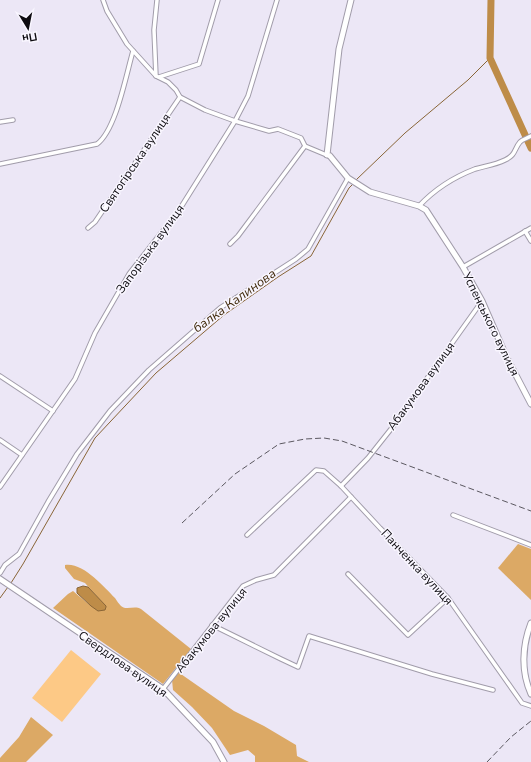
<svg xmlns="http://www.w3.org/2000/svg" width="531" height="762" viewBox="0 0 531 762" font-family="'Nunito Sans',sans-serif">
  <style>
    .green { fill: #fdc986 }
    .forest { fill: #dca965 }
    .water { fill: #be8c48; stroke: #896537 }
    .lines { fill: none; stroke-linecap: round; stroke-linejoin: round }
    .stream { stroke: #896537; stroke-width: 1 }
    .river { stroke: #be8c48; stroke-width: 7 }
    .street-casing { stroke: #a19caa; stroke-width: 5.5 }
    .secondary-casing { stroke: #a19caa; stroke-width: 7 }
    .street { stroke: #fff; stroke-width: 3.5 }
    .secondary { stroke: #fff; stroke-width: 5 }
    .rail { stroke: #5b5860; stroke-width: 1; stroke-dasharray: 6 3; stroke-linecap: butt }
    .labels { text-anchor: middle; stroke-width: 3; stroke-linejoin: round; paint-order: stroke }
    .street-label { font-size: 12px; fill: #0d0b10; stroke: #f9f6ff }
    .water-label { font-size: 13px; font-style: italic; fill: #432d0f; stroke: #f9f6ff }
  </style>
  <rect width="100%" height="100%" fill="#ece7f6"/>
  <!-- green -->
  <path class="green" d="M71 650 101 674 62 722 32 698Z"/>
  <!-- forest -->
  <g class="forest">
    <path d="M518 544 531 549V600L498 568Z"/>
    <path d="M65 565C83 562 104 587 115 598 117 601 119 604 121 606 127 611 134 605 141 609L191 649 163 684 53 608 68 594 73 591 91 606 106 607 85 583 74 579 65 568Z"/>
    <path d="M178 672 234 711 264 726 296 745 297 756 309 762H255V756L248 750 230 755 212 728 192 707 173 690 172 680Z"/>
    <path d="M31 717 53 735 26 762H0V758L19 737Z"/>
  </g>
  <!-- water -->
  <path class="water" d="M83 586 88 587 106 606V607L105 610 98 611 91 606 77 593V588Z"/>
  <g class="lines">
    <!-- stream -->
    <g class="stream">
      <path d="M356 180 405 133 468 80 490 58"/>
      <path d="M11 583 23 564 95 438 156 373 224 315 278 277 311 256 349 188 353 184"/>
      <path d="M0 598 8 587"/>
    </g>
    <!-- river -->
    <path class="river" d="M491 0 490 58 531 148"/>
    <!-- street casing -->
    <g class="street-casing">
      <g id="street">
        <path d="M103 0 107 11 127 44 156 76 168 82 176 90 180 97 205 110 235 121 269 131 278 129 301 138 305 146 329 156"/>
        <path d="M156 76 154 30 157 0"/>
        <path d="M159 77 199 64 218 0"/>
        <path d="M0 122 13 120"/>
        <path d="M0 164 97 144C116 130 126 75 133 51"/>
        <path d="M419 206C434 190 454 177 475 169 485 166 495 165 505 160 516 155 514 149 520 142 523 139 528 138 531 136"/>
        <path d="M88 228 95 222 180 97"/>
        <path d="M525 231 531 241"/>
        <path d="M230 244 238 236 305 146"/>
        <path d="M463 267 531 228"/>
        <path d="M0 376 53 411"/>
        <path d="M0 440 22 455"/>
        <path d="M341 486 368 458 391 429 482 301"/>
        <path d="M0 487 75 379 95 333 129 274 161 233 176 215 235 121 248 96 277 0"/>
        <path d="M453 515 531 545"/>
        <path d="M247 535 316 470 324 471 341 486 380 528 448 598 522 703 531 706"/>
        <path d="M0 573 5 565 19 554 48 502 77 454 110 411 149 370 220 308 296 259 308 249 348 178"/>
        <path d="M348 574 408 635 448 598"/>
        <path d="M212 625 281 659 298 667 309 636 432 674 493 690"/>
        <path d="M163 689 243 586 256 580 274 575 351 497"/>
      </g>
    </g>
    <!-- secondary casing -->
    <g class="secondary-casing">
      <g id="secondary">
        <path d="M327 155 339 49 351 0"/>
        <path d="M330 156 348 178 370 192 419 206 426 210 463 267 482 301 507 358 531 404"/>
        <path d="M0 579 163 689 213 742 224 762"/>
        <path d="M531 623C522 646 521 672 531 694"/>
      </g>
    </g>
    <!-- street -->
    <use href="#street" class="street"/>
    <!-- secondary -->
    <use href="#secondary" class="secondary"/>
    <!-- rail -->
    <g class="rail">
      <path d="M182 523 235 474 279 444 305 439 324 438 342 441 531 511"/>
      <path d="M487 762 511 737 531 721"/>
    </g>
  </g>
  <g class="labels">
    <!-- street labels -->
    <g class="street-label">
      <text transform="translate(135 163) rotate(-56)" y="4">Святогірська вулиця</text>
      <text transform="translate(150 249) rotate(-54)" y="4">Запорізька вулиця</text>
      <text transform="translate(491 324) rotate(64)" y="4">Успенського вулиця</text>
      <text transform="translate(421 386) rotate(-54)" y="4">Абакумова вулиця</text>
      <text transform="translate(417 567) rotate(47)" y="4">Панченка вулиця</text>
      <text transform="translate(211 630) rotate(-51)" y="4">Абакумова вулиця</text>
      <text transform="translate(123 664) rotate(35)" y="4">Свердлова вулиця</text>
    </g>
    <!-- water labels -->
    <g class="water-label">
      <text transform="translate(234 300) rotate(-36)" y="5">балка Калинова</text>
    </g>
  </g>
  <!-- north arrow -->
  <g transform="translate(28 28) rotate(170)" stroke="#f9f6ff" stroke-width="3" paint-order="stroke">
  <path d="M0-3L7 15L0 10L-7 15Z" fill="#0d0b10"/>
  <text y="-6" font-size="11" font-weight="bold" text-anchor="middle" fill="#0d0b10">Пн</text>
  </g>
</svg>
